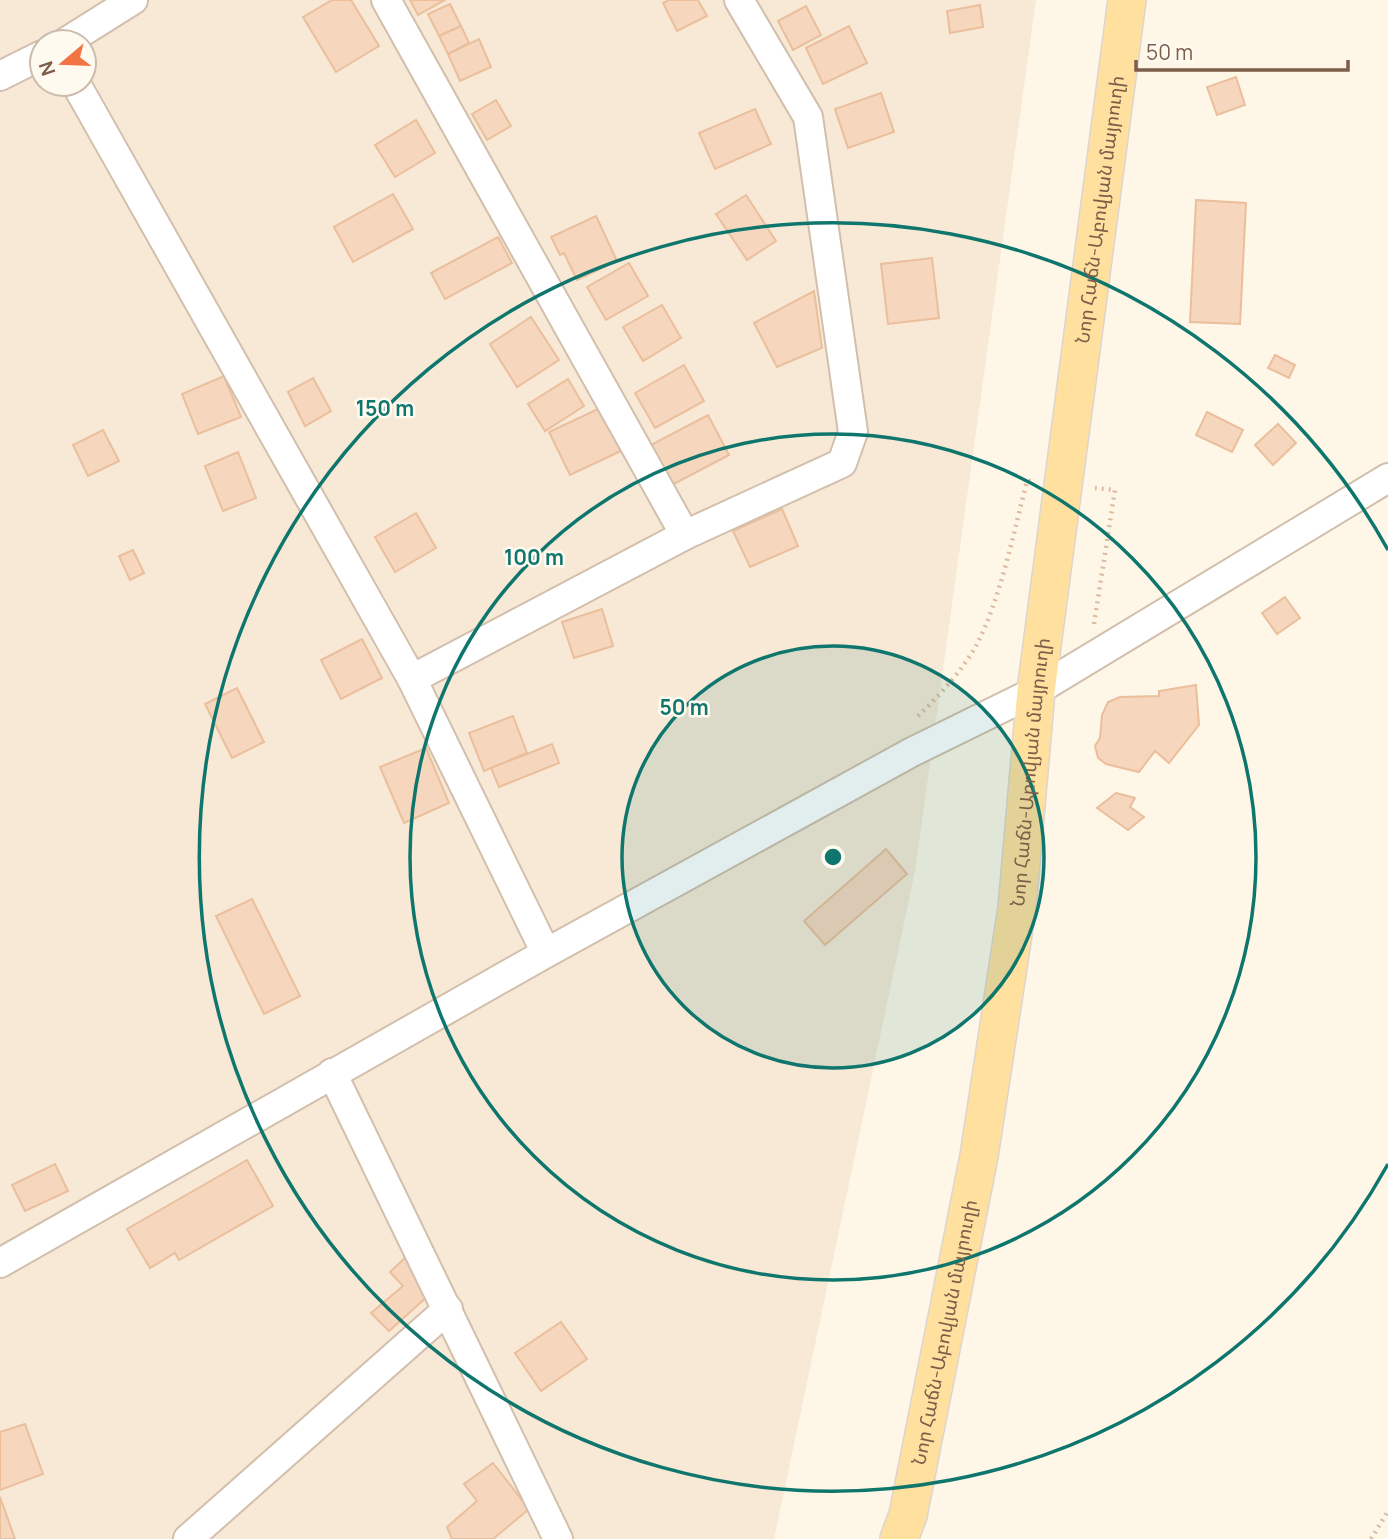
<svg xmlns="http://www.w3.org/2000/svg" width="1388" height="1539" viewBox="0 0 1388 1539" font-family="Manrope,'Noto Sans Armenian',sans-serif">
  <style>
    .residential { fill: #f7e9d5; fill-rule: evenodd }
    .building { fill: #f6d7bd; stroke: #ebbe9c; stroke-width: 2 }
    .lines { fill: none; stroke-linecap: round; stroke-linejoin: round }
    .minor-casing { stroke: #d2bfac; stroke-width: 32 }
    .major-casing { stroke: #ddd5d0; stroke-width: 40 }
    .path { stroke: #dcba9f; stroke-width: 4.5; stroke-dasharray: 2 5; stroke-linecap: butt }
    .minor { stroke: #fff; stroke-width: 28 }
    .major { stroke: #ffe09e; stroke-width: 37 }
    .ring { fill: none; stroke: #0f766e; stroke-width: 3.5 }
    .labels { text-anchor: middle; stroke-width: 5; stroke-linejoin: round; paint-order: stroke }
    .street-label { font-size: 19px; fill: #7c5e49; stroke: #fffaf0 }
    .centre { fill: #0f766e; stroke: #fffaf0; stroke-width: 3.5 }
    .ring-label { font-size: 21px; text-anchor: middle; font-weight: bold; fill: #0f766e; stroke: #fffaf0; stroke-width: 5; stroke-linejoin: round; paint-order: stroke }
  </style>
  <rect width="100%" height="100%" fill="#fef7e8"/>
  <!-- residential -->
  <path class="residential" d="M0 0H1036L915 871 774 1539H0ZM42 42H84V84H42Z"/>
  <!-- building -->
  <g class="building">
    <path d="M332 0H351L379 46 336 72 303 17Z"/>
    <path d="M410 0H445L418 15Z"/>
    <path d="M669 0H698L707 16 677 31 663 3Z"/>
    <path d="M450 4 461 26 439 36 428 14Z"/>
    <path d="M980 5 983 27 950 33 947 11Z"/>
    <path d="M806 6 821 35 793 50 778 21Z"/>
    <path d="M461 26 469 43 448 54 439 36Z"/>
    <path d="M849 26 867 63 823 84 806 48Z"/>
    <path d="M479 39 491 67 460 81 448 54Z"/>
    <path d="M1236 77 1245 105 1217 115 1207 87Z"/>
    <path d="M881 93 894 132 848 148 835 109Z"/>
    <path d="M496 100 511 126 487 140 472 114Z"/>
    <path d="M755 109 771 144 715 169 699 133Z"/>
    <path d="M416 120 435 153 395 177 375 145Z"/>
    <path d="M393 194 413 229 353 262 334 227Z"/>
    <path d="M746 195 776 241 747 260 716 214Z"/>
    <path d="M1196 200 1246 203 1240 324 1190 322Z"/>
    <path d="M596 216 617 261 577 280 564 253 560 255 551 237Z"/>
    <path d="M498 237 512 263 445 299 431 273Z"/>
    <path d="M932 258 939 318 888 324 881 264Z"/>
    <path d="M629 263 648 296 606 320 587 287Z"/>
    <path d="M814 291 822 348 777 367 754 323Z"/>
    <path d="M662 305 681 338 643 361 623 327Z"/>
    <path d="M531 317 559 360 517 387 490 344Z"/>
    <path d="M1275 355 1295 365 1289 378 1268 368Z"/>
    <path d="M684 365 704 401 655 428 635 393Z"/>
    <path d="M224 376 241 417 198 434 182 394Z"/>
    <path d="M313 378 331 411 305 426 288 392Z"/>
    <path d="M568 379 584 406 545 431 528 404Z"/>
    <path d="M600 408 621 451 570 475 549 432Z"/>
    <path d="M1207 412 1243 430 1232 452 1196 435Z"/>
    <path d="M708 415 729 455 672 485 651 445Z"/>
    <path d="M1278 424 1296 443 1273 465 1255 445Z"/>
    <path d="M103 430 119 461 88 476 73 445Z"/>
    <path d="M238 452 256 498 223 511 205 466Z"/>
    <path d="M782 509 798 546 750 567 733 531Z"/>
    <path d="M416 513 436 548 395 572 375 537Z"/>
    <path d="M133 550 144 573 130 580 119 556Z"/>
    <path d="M1285 597 1300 618 1277 634 1262 613Z"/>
    <path d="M602 609 613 646 574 658 562 622Z"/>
    <path d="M362 639 382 678 341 699 321 660Z"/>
    <path d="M1196 685 1199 725 1169 763 1155 751 1139 772 1106 764 1098 758 1095 746 1100 738 1102 715 1108 702 1120 697 1159 696V691Z"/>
    <path d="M237 688 264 742 232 758 205 704Z"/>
    <path d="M513 716 527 753 484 771 469 733Z"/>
    <path d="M552 744 559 763 499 787 491 768Z"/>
    <path d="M426 748 449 803 404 823 380 767Z"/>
    <path d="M1116 793 1135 798 1130 807 1144 817 1128 830 1097 808Z"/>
    <path d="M886 849 907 874 825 945 804 921Z"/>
    <path d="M252 899 300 996 264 1014 216 916Z"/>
    <path d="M247 1160 273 1206 179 1260 175 1253 150 1268 127 1229Z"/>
    <path d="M55 1164 68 1191 25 1211 12 1185Z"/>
    <path d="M408 1255 429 1295 389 1331 371 1313 403 1286 390 1272Z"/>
    <path d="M561 1322 587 1359 541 1391 515 1353Z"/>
    <path d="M25 1424 43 1474 0 1490V1432Z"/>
    <path d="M493 1463 529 1509 493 1539H452L447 1527 477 1501 464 1484Z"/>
    <path d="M0 1497 15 1539H0Z"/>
  </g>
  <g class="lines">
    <!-- minor casing -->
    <g class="minor-casing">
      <g id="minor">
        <path d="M386 0 685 535 412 679 546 953"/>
        <path d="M66 42 133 0"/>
        <path d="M0 76 42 55"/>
        <path d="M76 84 412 679"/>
        <path d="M685 535 842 463 853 432 808 117 739 0"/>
        <path d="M332 1073 558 1539"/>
        <path d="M0 1263 546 953 912 752 1036 691 1388 478"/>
        <path d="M188 1539 448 1309"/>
      </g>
    </g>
    <!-- major casing -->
    <g class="major-casing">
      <g id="major">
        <path id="s1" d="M899 1539 908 1515 979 1156 1017 908 1036 691 1127 0"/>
      </g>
    </g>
    <!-- path -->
    <g class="path">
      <path d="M1094 624 1115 490 1095 488"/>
      <path d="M918 716C939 696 961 672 976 646 1000 601 1014 531 1027 481H1031"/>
      <path d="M1371 1539 1388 1511"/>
    </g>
    <!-- minor -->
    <use href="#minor" class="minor"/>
    <!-- major -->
    <use href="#major" class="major"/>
  </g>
  <!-- distance rings -->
  <circle cx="833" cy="857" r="211" fill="#0f766e" fill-opacity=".12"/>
  <g class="ring">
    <circle cx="833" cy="857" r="211"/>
    <circle cx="833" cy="857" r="423"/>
    <path d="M1388 1164A634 634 0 1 1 1388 550"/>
  </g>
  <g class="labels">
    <!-- street labels -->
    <g class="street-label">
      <text dy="7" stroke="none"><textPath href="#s1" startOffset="1346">Նոր Հաճն-Աբովյան մայրուղի</textPath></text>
      <text dy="7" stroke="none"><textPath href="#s1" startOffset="779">Նոր Հաճն-Աբովյան մայրուղի</textPath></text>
      <text dy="7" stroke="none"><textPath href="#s1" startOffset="212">Նոր Հաճն-Աբովյան մայրուղի</textPath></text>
    </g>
  </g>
  <circle cx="833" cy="857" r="10" class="centre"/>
  <g class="ring-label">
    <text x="385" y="416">150 m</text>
    <text x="534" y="565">100 m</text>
    <text x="684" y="715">50 m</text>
  </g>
  <!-- north arrow -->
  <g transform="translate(63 63) rotate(251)"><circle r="33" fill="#fffaf0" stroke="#cbbcad" stroke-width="2"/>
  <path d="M0-5L12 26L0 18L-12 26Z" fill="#f27443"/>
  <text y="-10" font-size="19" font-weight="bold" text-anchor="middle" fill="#7c5e49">N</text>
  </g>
  <!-- scale -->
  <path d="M1136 60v10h212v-10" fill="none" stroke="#7c5e49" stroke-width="3.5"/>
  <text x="1146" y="60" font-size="21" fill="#7c5e49" stroke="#fffaf0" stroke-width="5" paint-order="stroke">50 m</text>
</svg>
